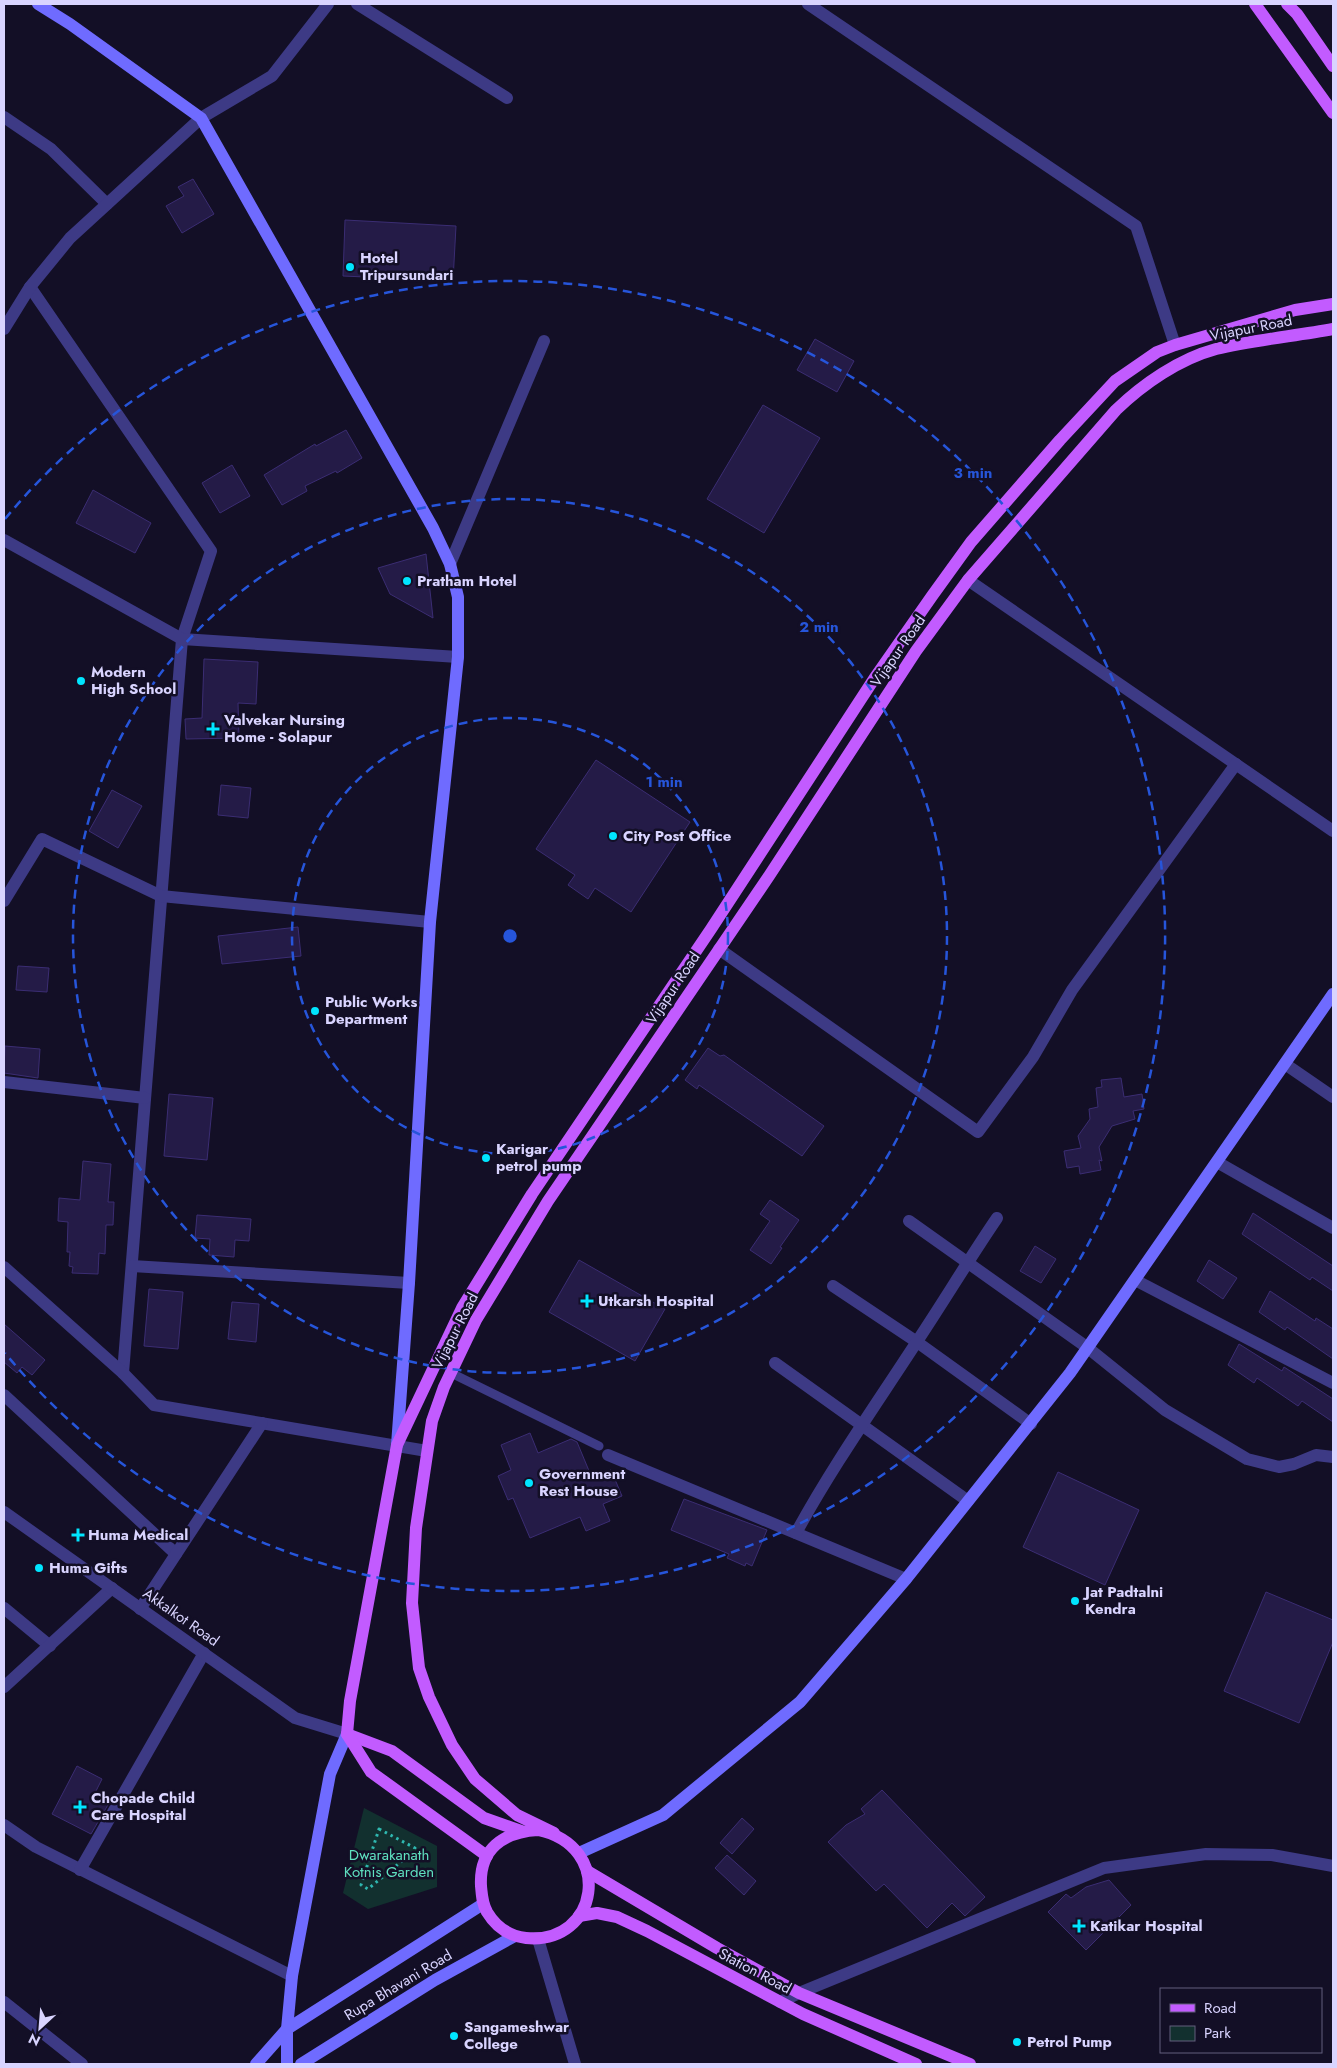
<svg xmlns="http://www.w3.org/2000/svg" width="1337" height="2068" viewBox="0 0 1337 2068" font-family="Jost,sans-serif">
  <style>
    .green { fill: #12302f }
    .building { fill: #241b47; stroke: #3b2d73 }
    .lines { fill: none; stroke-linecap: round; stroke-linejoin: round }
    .path { stroke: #2fb8b0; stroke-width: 3; stroke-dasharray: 2.5 4; stroke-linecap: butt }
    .service { stroke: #3d3a85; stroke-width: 9 }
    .minor { stroke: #3d3a85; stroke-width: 12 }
    .tertiary { stroke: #3d3a85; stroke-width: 12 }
    .secondary { stroke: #6f6bff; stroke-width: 12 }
    .primary { stroke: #c25bff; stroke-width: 12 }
    .ring { fill: none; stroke: #2655da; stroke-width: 2.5; stroke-dasharray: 9 6 }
    .poi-dot { fill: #00e5ff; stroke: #130f26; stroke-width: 2 }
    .labels { text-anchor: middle; stroke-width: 5; stroke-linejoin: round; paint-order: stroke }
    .poi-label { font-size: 15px; font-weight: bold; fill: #d9d4ff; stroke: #130f26; text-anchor: start }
    .street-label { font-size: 15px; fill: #d9d4ff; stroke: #130f26 }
    .park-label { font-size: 15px; fill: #5fe0c0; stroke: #130f26 }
    .centre { fill: #2655da; stroke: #130f26; stroke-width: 2.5 }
    .ring-label { font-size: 15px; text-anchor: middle; font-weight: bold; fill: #2655da; stroke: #130f26; stroke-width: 5; stroke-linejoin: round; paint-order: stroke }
  </style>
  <rect width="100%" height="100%" fill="#130f26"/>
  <!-- green -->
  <path class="green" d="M364 1808 437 1846V1887L368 1909 343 1893Z"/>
  <!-- building -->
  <g class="building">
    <path d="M193 179 214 214 182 233 166 206 184 196 178 187Z"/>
    <path d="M345 220 456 226 453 281 343 276Z"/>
    <path d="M815 339 854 361 837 392 797 370Z"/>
    <path d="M763 405 820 438 764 533 707 499Z"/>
    <path d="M346 430 362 458 337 473 336 471 305 486 307 491 282 505 264 475 315 444 316 446Z"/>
    <path d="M232 465 250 496 220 513 202 483Z"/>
    <path d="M93 490 151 523 135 553 76 523Z"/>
    <path d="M426 554 433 618 390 594 378 568Z"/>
    <path d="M204 659 258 662 256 704 238 703 239 738 186 739 185 719 202 718Z"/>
    <path d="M596 760 690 822 631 912 595 888 588 899 568 885 575 875 536 849Z"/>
    <path d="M221 785 251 788 248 818 218 815Z"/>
    <path d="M112 790 142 806 118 848 89 831Z"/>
    <path d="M298 927 301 956 222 964 218 936Z"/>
    <path d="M18 966 49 968 47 992 16 990Z"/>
    <path d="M5 1046 40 1049 38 1078 4 1073Z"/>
    <path d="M708 1048 720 1056 724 1055 824 1126 802 1156 699 1085 697 1089 685 1080Z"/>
    <path d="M1121 1078 1124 1097 1142 1094 1144 1109 1133 1111 1135 1119 1112 1126 1099 1147 1102 1161 1099 1160 1101 1170 1080 1174 1079 1166 1067 1168 1064 1151 1081 1148 1078 1136 1090 1119 1089 1109 1098 1107 1096 1088 1102 1087 1101 1080Z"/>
    <path d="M169 1094 213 1098 207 1160 164 1156Z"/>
    <path d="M83 1161 111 1164 108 1202H114L113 1225H106L105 1254 99 1253 98 1274 72 1273 73 1267 69 1266 70 1252H67L68 1222 58 1221 59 1198 80 1200Z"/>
    <path d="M770 1200 799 1220 780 1247 782 1248 771 1264 750 1250 770 1221 760 1214Z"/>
    <path d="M1253 1213 1333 1266V1291L1312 1277 1310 1280 1242 1234Z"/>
    <path d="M197 1215 251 1219 249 1241 235 1240 234 1257 209 1255 210 1239 195 1238Z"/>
    <path d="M1035 1246 1056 1259 1041 1283 1020 1271Z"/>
    <path d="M579 1260 665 1309 635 1361 549 1312Z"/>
    <path d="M1209 1260 1237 1278 1223 1299 1197 1281Z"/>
    <path d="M149 1289 183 1292 178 1349 144 1346Z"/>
    <path d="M1270 1291 1315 1321 1316 1318 1333 1329V1359L1287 1327 1285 1330 1259 1312Z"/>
    <path d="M232 1302 259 1304 256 1342 228 1339Z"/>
    <path d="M4 1324 45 1360 32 1375 22 1367 17 1373 4 1362Z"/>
    <path d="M1239 1344 1282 1371 1284 1367 1333 1399V1422L1302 1401 1298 1406 1257 1378 1254 1383 1228 1365Z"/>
    <path d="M530 1433 538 1453 571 1439 577 1442 592 1478 611 1470 622 1496 603 1504 610 1521 586 1531 580 1517 530 1538 513 1498 508 1500 498 1476 511 1470 501 1445Z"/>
    <path d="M1058 1472 1139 1510 1105 1585 1023 1547Z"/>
    <path d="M684 1499 767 1530 752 1566 746 1563 745 1566 727 1558 729 1554 671 1530Z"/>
    <path d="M1266 1592 1333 1620V1642L1299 1723 1224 1691Z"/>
    <path d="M77 1766 102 1779 94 1795 109 1803 91 1834 52 1814Z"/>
    <path d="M882 1790 985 1897 965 1916 952 1903 927 1928 884 1884 876 1891 828 1842 846 1825 865 1814 861 1809Z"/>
    <path d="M742 1818 754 1829 732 1854 720 1843Z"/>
    <path d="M727 1855 756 1881 744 1895 715 1868Z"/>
    <path d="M1109 1880 1131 1905 1086 1950 1048 1912 1066 1894 1071 1898 1086 1887Z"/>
  </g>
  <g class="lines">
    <!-- path -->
    <path class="path" d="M379 1829 415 1848 413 1852 368 1889 361 1885Z"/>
    <!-- service -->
    <path class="service" d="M451 1373 599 1446"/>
    <!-- minor -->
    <g class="minor">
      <path d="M357 4 507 98"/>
      <path d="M808 4 1136 226 1175 345"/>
      <path d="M4 117 51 149 107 204"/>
      <path d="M30 287 211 551 182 639 123 1373"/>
      <path d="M4 329 30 287 70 238 201 118 272 76 328 4"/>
      <path d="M4 540 182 639 458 657"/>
      <path d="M450 564 544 341"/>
      <path d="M968 580 1333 831"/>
      <path d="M4 901 42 839 161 896 430 922"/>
      <path d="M719 949 978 1132 1033 1057 1072 990 1236 764"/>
      <path d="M1285 1064 1333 1097"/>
      <path d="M4 1082 145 1098"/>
      <path d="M1217 1162 1333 1228"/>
      <path d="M909 1221 1088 1348 1165 1410 1247 1459 1279 1467 1294 1464 1316 1455 1333 1457"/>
      <path d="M132 1266 409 1283"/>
      <path d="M4 1267 123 1373 154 1405 427 1451"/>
      <path d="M1135 1280 1333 1383"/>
      <path d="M833 1286 917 1342 1031 1424"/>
      <path d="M775 1363 968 1501"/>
      <path d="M4 1395 176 1554"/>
      <path d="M608 1455 906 1579"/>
      <path d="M796 1533C832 1467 875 1406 916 1343 944 1301 969 1259 997 1218"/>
      <path d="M4 1608 50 1646"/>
      <path d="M140 1609 262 1423"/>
      <path d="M4 1687 112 1588"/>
      <path d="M4 1825 36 1847 292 1976"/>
      <path d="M80 1870 204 1653"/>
      <path d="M4 2002 82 2064"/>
    </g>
    <!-- tertiary -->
    <g class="tertiary">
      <path d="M4 1512 295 1718 347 1734"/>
      <path d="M538 1939 575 2064"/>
      <path d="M780 2002 799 1993 1104 1868 1206 1854 1272 1855 1333 1866"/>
    </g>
    <!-- secondary -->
    <g class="secondary">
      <path d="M38 4 70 24 201 118 433 528 450 564 458 597V657L430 922 409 1283 397 1445"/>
      <path d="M579 1853 663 1815 800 1702 906 1579 1070 1373 1333 994"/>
      <path d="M256 2064 287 2029 483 1904"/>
      <path d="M287 2064V2029L292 1976 330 1774 347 1734"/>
      <path d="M301 2064 435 1980 513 1937"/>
    </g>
    <!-- primary -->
    <g class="primary">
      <path d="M1255 4 1333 113"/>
      <path d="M1287 4 1297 14 1333 66"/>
      <path d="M347 1734 392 1751 484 1818 521 1831"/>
      <path d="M538 1830C615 1846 599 1945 526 1938 509 1936 496 1927 487 1912 482 1903 482 1896 481 1886 479 1849 503 1832 538 1830Z"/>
      <path d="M554 1833 517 1815 475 1779 452 1745 429 1697 419 1668 412 1603 416 1528 432 1421 444 1387 476 1320 548 1201 769 876 916 651 968 580 1116 410C1143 384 1179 359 1216 349 1254 340 1295 336 1333 329"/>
      <path d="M487 1856 371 1772 347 1734 350 1701 397 1445 462 1308 532 1194 711 929 874 679 932 596 971 542 1060 440 1115 381 1157 352 1175 345 1295 310 1333 304"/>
      <path d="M587 1871 717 1948 799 1993 970 2064"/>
      <path d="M579 1916 597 1913 617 1917 647 1931 803 2014 916 2064"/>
    </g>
  </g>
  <!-- distance rings -->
  <g class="ring">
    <circle cx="510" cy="936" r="218"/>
    <circle cx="510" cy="936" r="437"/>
    <path d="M5 519A655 655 0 1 1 5 1353"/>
  </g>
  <!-- markers -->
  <g class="poi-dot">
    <circle cx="350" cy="267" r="5"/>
    <circle cx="407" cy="581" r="5"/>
    <circle cx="81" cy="681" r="5"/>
    <path d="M210.5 721.5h5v5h5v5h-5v5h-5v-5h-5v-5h5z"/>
    <circle cx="613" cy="836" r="5"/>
    <circle cx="315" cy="1011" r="5"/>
    <circle cx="486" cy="1158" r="5"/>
    <path d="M584.5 1293.5h5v5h5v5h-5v5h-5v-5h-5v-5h5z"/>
    <circle cx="529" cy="1483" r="5"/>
    <path d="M75.5 1527.5h5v5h5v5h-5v5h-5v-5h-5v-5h5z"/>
    <circle cx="39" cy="1568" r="5"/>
    <circle cx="1075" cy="1601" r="5"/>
    <path d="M77.5 1799.5h5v5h5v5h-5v5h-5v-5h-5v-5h5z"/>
    <path d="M1076.5 1918.5h5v5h5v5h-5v5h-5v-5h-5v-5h5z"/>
    <circle cx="454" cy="2036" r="5"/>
    <circle cx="1017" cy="2042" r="5"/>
  </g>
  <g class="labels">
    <!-- poi labels -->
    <g class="poi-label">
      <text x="360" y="263">Hotel<tspan x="360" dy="17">Tripursundari</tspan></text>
      <text x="417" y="586">Pratham Hotel</text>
      <text x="91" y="677">Modern<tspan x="91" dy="17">High School</tspan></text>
      <text x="224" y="725">Valvekar Nursing<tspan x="224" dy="17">Home - Solapur</tspan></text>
      <text x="623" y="841">City Post Office</text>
      <text x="325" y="1007">Public Works<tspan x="325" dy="17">Department</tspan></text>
      <text x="496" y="1154">Karigar<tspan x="496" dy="17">petrol pump</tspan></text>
      <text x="598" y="1306">Utkarsh Hospital</text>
      <text x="539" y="1479">Government<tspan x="539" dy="17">Rest House</tspan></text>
      <text x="88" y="1540">Huma Medical</text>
      <text x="49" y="1573">Huma Gifts</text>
      <text x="1085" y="1597">Jat Padtalni<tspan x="1085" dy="17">Kendra</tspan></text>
      <text x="91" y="1803">Chopade Child<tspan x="91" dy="17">Care Hospital</tspan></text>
      <text x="1090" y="1931">Katikar Hospital</text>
      <text x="464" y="2032">Sangameshwar<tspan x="464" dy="17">College</tspan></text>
      <text x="1027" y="2047">Petrol Pump</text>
    </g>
    <!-- street labels -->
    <g class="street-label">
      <text transform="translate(1251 328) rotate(-11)" y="5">Vijapur Road</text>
      <text transform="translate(898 651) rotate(-55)" y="5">Vijapur Road</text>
      <text transform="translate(673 988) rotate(-56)" y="5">Vijapur Road</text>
      <text transform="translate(455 1331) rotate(-63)" y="5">Vijapur Road</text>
      <text transform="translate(181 1617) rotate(35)" y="5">Akkalkot Road</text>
      <text transform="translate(755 1971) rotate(28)" y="5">Station Road</text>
      <text transform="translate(398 1985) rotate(-31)" y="5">Rupa Bhavani Road</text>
    </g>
    <!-- park labels -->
    <g class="park-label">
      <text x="389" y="1860">Dwarakanath<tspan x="389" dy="17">Kotnis Garden</tspan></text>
    </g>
  </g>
  <circle cx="510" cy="936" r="8" class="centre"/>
  <g class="ring-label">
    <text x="973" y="478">3 min</text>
    <text x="819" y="632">2 min</text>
    <text x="664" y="787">1 min</text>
  </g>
  <!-- border -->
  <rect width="1337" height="2068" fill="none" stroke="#d9d4ff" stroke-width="10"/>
  <!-- legend -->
  <rect x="1160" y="1988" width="162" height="65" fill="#130f26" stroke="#625e7d"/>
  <rect x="1170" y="2004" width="25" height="8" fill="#c25bff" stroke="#625e7d"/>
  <text x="1204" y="2013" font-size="15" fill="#d9d4ff">Road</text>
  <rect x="1170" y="2026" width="25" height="15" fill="#12302f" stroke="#625e7d"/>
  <text x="1204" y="2038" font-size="15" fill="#d9d4ff">Park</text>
  <!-- north arrow -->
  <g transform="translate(40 2028) rotate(206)" stroke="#130f26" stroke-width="4" paint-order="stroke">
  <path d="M0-4L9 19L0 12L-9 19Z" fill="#d9d4ff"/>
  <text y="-8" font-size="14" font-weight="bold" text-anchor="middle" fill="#d9d4ff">N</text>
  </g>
</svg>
